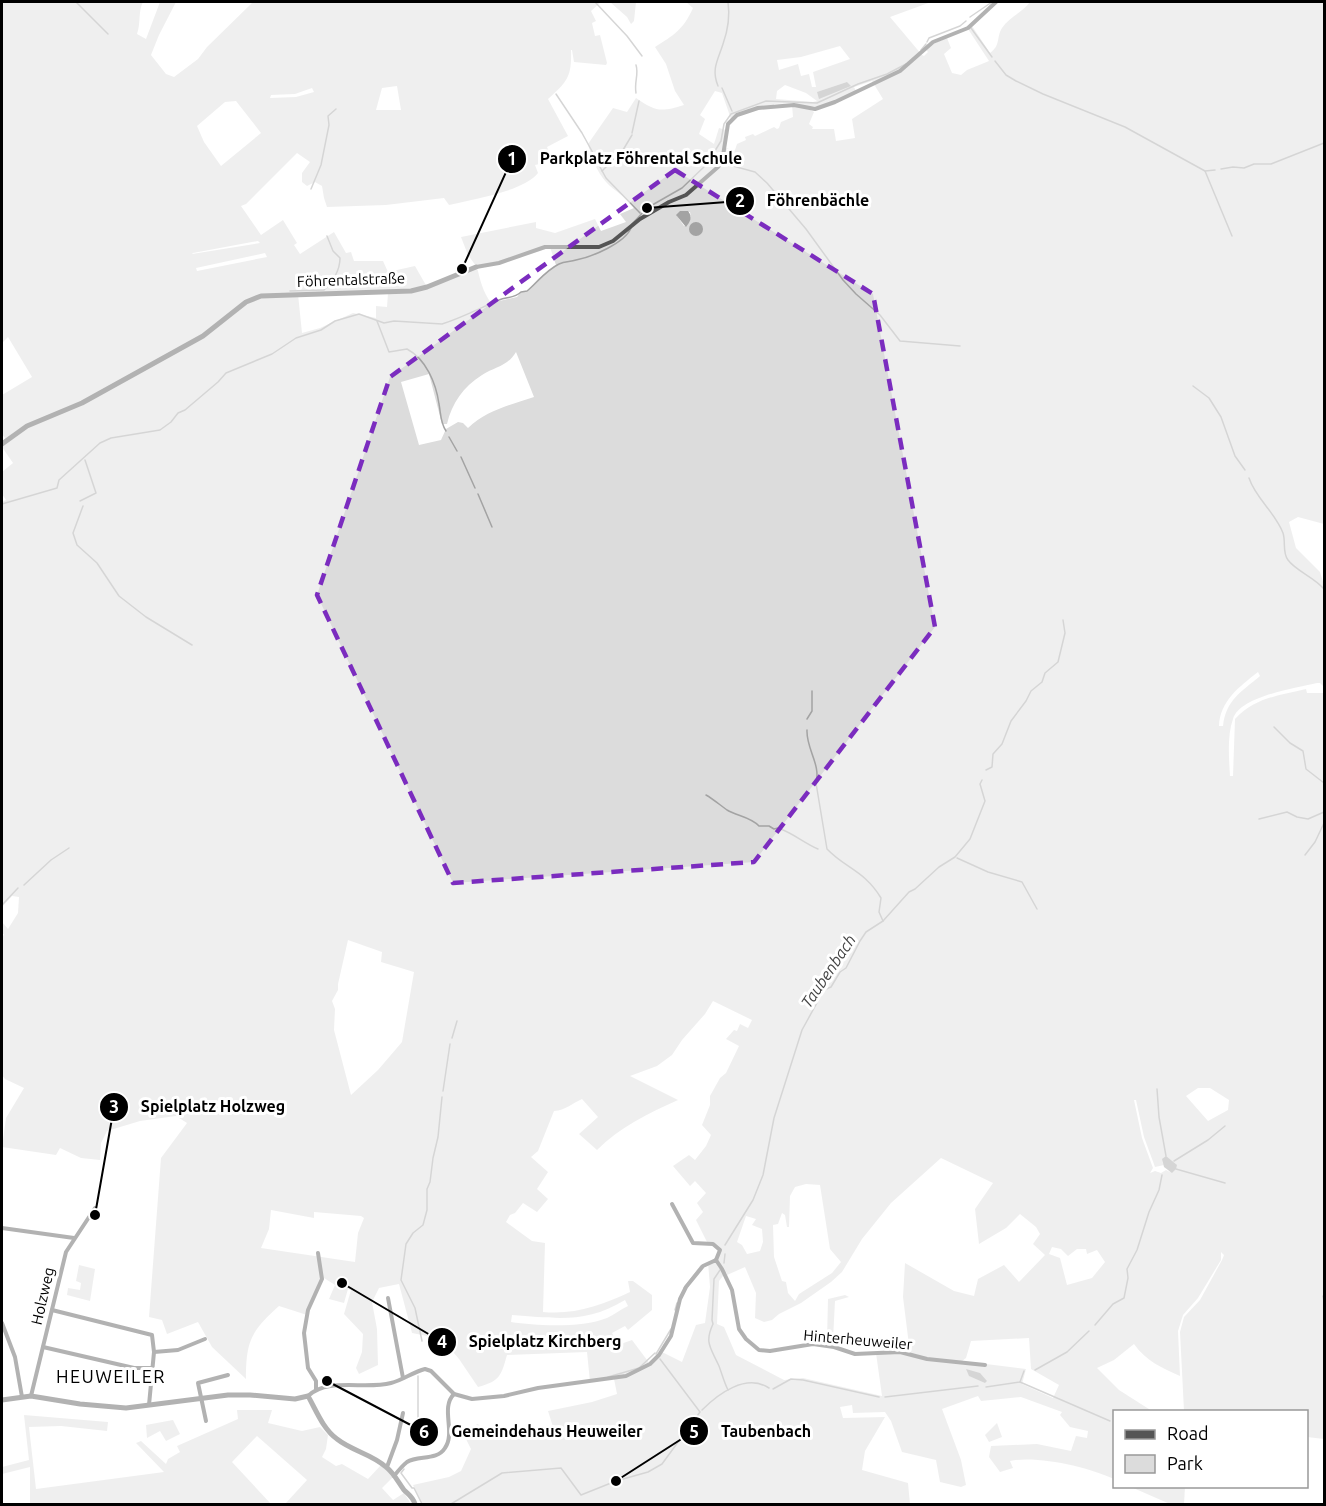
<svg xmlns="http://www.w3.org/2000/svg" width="1326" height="1506" viewBox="0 0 1326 1506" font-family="Ubuntu,sans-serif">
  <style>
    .green { fill: #dcdcdc; fill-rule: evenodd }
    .water { fill: #a3a3a3 }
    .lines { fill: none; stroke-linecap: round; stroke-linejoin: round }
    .stream { stroke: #a3a3a3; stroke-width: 1.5 }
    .minor { stroke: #555; stroke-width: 4 }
    .tertiary { stroke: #555; stroke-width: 5 }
    .marked { fill: none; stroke: #7b2cbf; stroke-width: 4.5; stroke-dasharray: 12 8; stroke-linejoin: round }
    .labels { text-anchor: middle; stroke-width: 6; stroke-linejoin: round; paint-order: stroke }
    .street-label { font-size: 15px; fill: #000; stroke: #fff }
    .water-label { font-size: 16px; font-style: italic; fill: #444; stroke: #fff }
    .quarter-label { font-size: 18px; letter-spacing: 1.5px; fill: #000; stroke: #fff }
    .leader { fill: none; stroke: #000; stroke-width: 2 }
    .callout-dot { fill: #000; stroke: #fff; stroke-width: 2 }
    .mark-label { font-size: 18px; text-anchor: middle; font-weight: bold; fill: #fff }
    .callout-label { font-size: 16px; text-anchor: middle; font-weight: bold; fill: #000; stroke: #fff; stroke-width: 6; stroke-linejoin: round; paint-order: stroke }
  </style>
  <rect width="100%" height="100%" fill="#fff"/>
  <!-- green -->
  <g class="green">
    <path d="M2 2H143C138 11 141 23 137 34L146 39 160 2H176L159 35 151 55 166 74 174 77 198 59 207 47 253 2H601L591 11 596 21 592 23 595 36 600 35 607 63 606 65 574 62 572 50H571C572 77 567 82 548 99L568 136 547 147 553 161 535 165 538 173C523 192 472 199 449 205L444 198 386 205 327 207 324 198 322 186 315 182 307 186 302 182V173L310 162 297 153 246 204 241 206 261 235 283 220 297 243 294 245 300 254 334 232 346 253 351 252 354 261H383L388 272 415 266 427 287 476 266 468 255 461 237 536 222V228L555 233 595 219 601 231 626 222 620 214 634 208C626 196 614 191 606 182 597 172 591 157 588 144L613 108 627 112 636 98C656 112 661 112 684 105L675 91 666 64 655 47C674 35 683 30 693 8L686 2H931L890 17 922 55 924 56 928 52 926 50 930 45 947 38 951 48 944 54 952 73 961 75 967 70 989 61 968 29 972 26 990 53C1001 45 996 38 1002 28 1009 17 1023 12 1030 2H1324V524L1298 517 1289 522 1296 548 1320 572 1324 585V687L1320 683H1317C1296 688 1240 696 1233 719 1227 736 1229 758 1230 776H1233L1235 719C1256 697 1278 696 1306 689L1307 693H1324V1439L1307 1437 1306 1412 1184 1411 1180 1332 1184 1317 1200 1300 1222 1260 1224 1255 1221 1252V1260L1198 1298 1183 1315 1178 1331 1180 1376C1162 1368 1146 1361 1134 1344L1114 1360 1097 1368 1119 1390 1152 1411 1114 1412V1479C1089 1467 1036 1455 1010 1461L1013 1468 1000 1472 989 1457 991 1446 1037 1444 1071 1451 1076 1436 1087 1438 1088 1431 1070 1427 1060 1415 1062 1412 1021 1397 981 1401 978 1396 942 1409 961 1460 966 1485 961 1487 940 1482 936 1460 902 1452 891 1421 885 1412 853 1413 852 1405 840 1407 843 1418 885 1417 865 1451 862 1470 908 1483 910 1504H422L413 1485 449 1477 461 1471 471 1449 466 1439 477 1424 502 1434H527L554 1430 548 1411 592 1402 617 1394 614 1379 590 1382 587 1352 507 1355C501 1376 500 1381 478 1387L459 1359 442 1339 412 1333 399 1284 379 1288 372 1302 377 1329 378 1365 359 1374 356 1368 362 1352 363 1334 344 1314 351 1290 348 1289 344 1303 329 1299 335 1285 324 1278 322 1279 307 1315 279 1306C251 1331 246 1341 246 1379L212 1347 198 1322 167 1334 162 1320 149 1317 161 1158 187 1123 176 1116 140 1121 107 1131 101 1143 100 1160 81 1158 60 1148 56 1155 2 1147 6 1118 24 1088 5 1079 2 1075V939L4 934H2V922L8 929 18 913 19 897 12 896 2 907V502L6 500 2 494V472L13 463 2 447V442L5 438 2 434V395L32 377 8 337 2 343ZM840 46 850 59 813 72 816 87H812L809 74 801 76 798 64 779 70 777 60 801 57ZM872 81 883 99 852 119 855 138 836 141 834 129H812L813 127 809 124 814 112 807 108 792 105 793 117 781 122 779 128 777 129 774 127 755 136 753 134 745 137 746 140 737 144 735 150 725 148 726 130 719 128 714 144 699 134 705 119 700 115 715 91 722 93 731 119 758 108 774 107V104L793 103 810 107 825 105 856 91 854 87ZM785 85 806 93 817 101 813 102 776 99 777 91ZM397 86 401 110H376L382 88ZM312 88 314 92 296 97 270 98 271 95 295 94ZM236 101 261 133 221 166 204 142 197 126 225 102ZM682 211 690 212 691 217 687 225 684 226 677 216ZM258 241 260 243 192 254 193 253ZM545 247H550L556 265 538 279 527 291 521 292 517 297 491 303C483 292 480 280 477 267L515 258ZM265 253 267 257 197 271 196 268ZM388 293 387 307 376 306V318L353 313 320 328 302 333 298 294ZM516 352 534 397C510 405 487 410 468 428L463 423 458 422 446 429 441 440 419 445 401 382 429 374 442 424H447C452 403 463 387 482 375 495 367 508 366 516 352ZM1258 672 1260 676C1241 692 1226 700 1223 726H1219C1220 701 1239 687 1258 672ZM348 940 382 952 381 962 414 972 402 1042 378 1070 351 1095 334 1030 335 1009 332 1001 338 990V984ZM713 1001 752 1020 748 1028 740 1024 737 1031 734 1030 726 1039 739 1046 726 1073 720 1078 710 1096V1105L702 1125 711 1135 706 1146 695 1160 689 1155 673 1166 690 1186 695 1181 706 1193 697 1203 703 1212 696 1220 708 1244 716 1246 720 1252 716 1260 708 1262 710 1287 705 1323 696 1325 682 1362 662 1352 650 1364 632 1340 618 1345 612 1333 625 1326 628 1330 652 1310V1295L633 1281H628L630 1292C602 1305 575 1315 543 1312L545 1243 532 1241 506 1222 510 1215 515 1213 523 1203 537 1212 548 1199 537 1189 548 1172 531 1157 538 1151 554 1111C566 1110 571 1104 582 1099L598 1117 579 1134 597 1150C620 1127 649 1113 678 1100L630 1076 657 1066 672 1055 682 1040 705 1014ZM1198 1088H1210L1229 1100 1228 1110 1208 1121 1186 1096ZM1134 1100H1136L1144 1137 1155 1167 1164 1165 1162 1161 1170 1172 1166 1170 1161 1173 1155 1171 1150 1173 1153 1168 1142 1138ZM941 1158 993 1183 975 1209 979 1244 1006 1228 1020 1214 1036 1227 1040 1234 1033 1244 1045 1255 1019 1282 1004 1265 978 1279 974 1296 954 1291 905 1263 903 1297 910 1353H876L882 1396 803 1378 784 1380 736 1355 724 1327 717 1324 719 1281 726 1272 727 1275 745 1267 756 1293 755 1318 764 1322 772 1320 779 1314 801 1303 831 1282 842 1272 862 1239 891 1203ZM806 1184 820 1185 830 1249 841 1262 832 1273 799 1294 795 1301 788 1293 786 1282 782 1281 774 1257 773 1225 778 1224 782 1213 785 1215 787 1227H789L790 1196 795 1187ZM271 1210 314 1218V1212L361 1216 364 1218 358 1233 355 1262 261 1248 269 1229ZM746 1216 756 1219 752 1225 762 1229 763 1242 760 1251 747 1254 742 1245 737 1242ZM1052 1247 1061 1249 1068 1256 1077 1249H1086L1087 1254 1097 1250 1105 1262 1092 1278 1067 1285 1060 1258 1049 1254ZM625 1300 628 1306C621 1309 614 1315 607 1318 582 1328 537 1326 511 1322L512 1315C556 1318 586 1324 625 1300ZM1029 1338 1031 1369 1059 1385 1053 1398 1022 1384 1026 1369 962 1361 966 1358 971 1341Z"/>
    <path d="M610 2H636L634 21 631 24 627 17Z"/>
    <path d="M79 1265 95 1269 90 1301 67 1295 68 1288 80 1290 81 1283 76 1281Z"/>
    <path d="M845 1295 849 1297 835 1301 833 1340 861 1347 821 1340 827 1339 828 1299Z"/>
    <path d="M237 1410H272L268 1423 302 1431 320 1427 328 1435 326 1449 322 1457 336 1466 342 1464 368 1479 381 1465 393 1477 382 1488 393 1500 404 1493 411 1504H285L307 1480 257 1436 232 1462 271 1504H30V1467L2 1474V1467L29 1460 24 1415 108 1422 107 1431 61 1426 29 1427 36 1489 164 1472 136 1443 141 1441 166 1464 168 1459 180 1452 177 1446 238 1419Z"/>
    <path d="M173 1420 180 1434 166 1441 160 1431 147 1438 146 1425Z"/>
    <path d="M997 1423 1002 1437 989 1442 985 1435Z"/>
    <path d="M1131 1487H1185L1184 1504H1170Z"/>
  </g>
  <!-- water -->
  <g class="water">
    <path d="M847 82 851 86 819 99 817 92Z"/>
    <path d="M680 211H688C693 217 690 222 686 227L676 215Z"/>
    <circle cx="696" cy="229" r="7"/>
    <path d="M1166 1156 1177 1165 1176 1169 1172 1173 1164 1167 1162 1159Z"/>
    <path d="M966 1369 980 1373 987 1381 985 1383 969 1376Z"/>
  </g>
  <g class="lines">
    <!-- stream -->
    <g class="stream">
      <path d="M76 2 108 34"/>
      <path d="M595 2 627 36 642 56"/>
      <path d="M970 17 992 2"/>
      <path d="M971 28 992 57"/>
      <path d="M927 42 929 38 960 26 966 21"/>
      <path d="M921 50 926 44"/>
      <path d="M995 61 1006 75 1016 81 1043 94 1125 127 1205 171 1215 170"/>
      <path d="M718 86C711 69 718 60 723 44 728 30 730 16 728 2"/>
      <path d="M722 88 732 111"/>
      <path d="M636 93C634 82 639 74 636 65"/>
      <path d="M556 94 582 133 593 153"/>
      <path d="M632 133 639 101"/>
      <path d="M594 156 606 178 640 213"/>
      <path d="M727 159 733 166 755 172 767 183 806 229 843 280 856 294 880 315 900 341 960 346"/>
      <path d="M1221 169 1233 167 1244 168 1254 164H1271L1324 143"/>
      <path d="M602 171 623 150 632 135"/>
      <path d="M1205 171 1232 236"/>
      <path d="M311 189 321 165 329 125 328 116 336 109"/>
      <path d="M632 224 647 208 682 188 707 164 721 141 724 124 731 114 766 101 817 103 858 84 887 74 906 64"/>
      <path d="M290 291 324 290C333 282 340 270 340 258L333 251 327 236"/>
      <path d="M377 321 389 352 407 349C426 359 436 383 439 404 441 414 440 422 446 431"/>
      <path d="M1193 386 1209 398 1221 417 1235 456 1245 470"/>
      <path d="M449 437 457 451"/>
      <path d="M461 457 475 488"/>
      <path d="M1249 478C1256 499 1275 512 1283 533 1286 542 1282 552 1288 560 1296 571 1314 577 1324 589"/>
      <path d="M478 494 492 527"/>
      <path d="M80 501 96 493 85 460"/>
      <path d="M2 504 57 488 59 480 100 443 111 438 160 430 171 422 178 413 185 410 218 382 226 373 272 354 296 338 321 330 335 321 359 314 384 323 394 321 442 324C462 318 480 308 499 300 507 297 515 298 521 292L527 291C538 282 545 271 559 264 565 261 570 262 576 260 592 257 625 243 631 228"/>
      <path d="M83 506 73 533 77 545 97 563 119 596 146 617 192 645"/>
      <path d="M807 719 812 711V691"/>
      <path d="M1274 727 1290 743 1303 751 1306 769 1324 783"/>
      <path d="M807 730C806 749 821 764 816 783L827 849C845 868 865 871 881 898L879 912 883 921"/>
      <path d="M986 770 992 767 993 754 1002 744 1011 721 1026 701 1031 691 1042 682 1045 673 1058 662 1065 633 1063 620"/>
      <path d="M706 795C713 799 720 805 727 810 737 816 751 817 759 826H769L774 829 778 828C793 833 804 843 818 849"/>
      <path d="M1259 819 1287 812 1297 817 1308 819 1324 812"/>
      <path d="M1305 855 1315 842 1324 823"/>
      <path d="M957 858 988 872 1022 882 1037 909"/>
      <path d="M24 885 51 860 69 848"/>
      <path d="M2 905 18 888"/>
      <path d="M452 1038 457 1021"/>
      <path d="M1157 1089 1159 1117 1166 1156"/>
      <path d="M443 1091 450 1044"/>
      <path d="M1174 1161 1208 1140 1225 1126"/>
      <path d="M1176 1169 1225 1183"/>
      <path d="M725 1245 753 1200 763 1175 774 1118 802 1030 824 990 831 987 840 972 846 968 860 941 866 932 883 921 909 892 915 889 939 867 955 857 970 839 985 801 980 784 982 780"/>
      <path d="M724 1263 725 1254"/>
      <path d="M720 1270 714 1279 712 1320 713 1324C704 1343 711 1348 719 1366 722 1374 724 1382 728 1390"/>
      <path d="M684 1288 701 1266"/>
      <path d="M1323 1296 1324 1301"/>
      <path d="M675 1310 677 1303"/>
      <path d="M1095 1325 1113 1304 1124 1298 1128 1278 1127 1269 1137 1250 1149 1212 1159 1190 1162 1175"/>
      <path d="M422 1341 415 1308 401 1280 406 1244 413 1233 423 1225 427 1210V1189L430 1182 433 1158 438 1137 442 1097"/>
      <path d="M656 1354 671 1329"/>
      <path d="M1035 1370 1067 1352 1089 1331"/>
      <path d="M608 1377 639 1368 655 1353"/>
      <path d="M1020 1382 1110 1421"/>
      <path d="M986 1387 1020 1382 1024 1371"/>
      <path d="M773 1389 791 1379 803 1380 879 1397"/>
      <path d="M885 1397 978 1386"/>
      <path d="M702 1410C718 1394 746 1373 769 1388"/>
      <path d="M418 1419V1376"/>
      <path d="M404 1469 401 1473 412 1488H414L422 1504"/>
      <path d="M451 1504 502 1473 561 1468 581 1495 616 1481 648 1472 662 1464 700 1412 660 1359"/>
    </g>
    <!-- minor -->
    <g class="minor">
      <path d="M476 267 499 263 545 247H599L613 241 640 219 669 202 686 195 718 167 722 162 728 124 737 115 758 108 794 105 815 109 835 102 900 71 933 42 968 28 996 2"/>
      <path d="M672 1204 693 1243 713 1244 720 1250 716 1260"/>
      <path d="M2 1228 74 1238"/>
      <path d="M388 1298 403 1378"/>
      <path d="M52 1310 152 1335 154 1352 149 1405"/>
      <path d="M2 1323 15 1357 22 1397"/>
      <path d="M43 1347 134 1368H152"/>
      <path d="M154 1352 178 1350 205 1339"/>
      <path d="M316 1389V1381L308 1368 304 1333 308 1310 322 1279 318 1253"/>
      <path d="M31 1396 66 1252 95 1208"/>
      <path d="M308 1396C328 1377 365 1390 391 1383 403 1380 413 1372 425 1369L431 1371 454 1394 472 1399 504 1396 538 1388 626 1376 650 1364 659 1355 671 1336 680 1299 686 1287 703 1266 716 1260 722 1269 732 1290 739 1329 746 1339 759 1350 770 1351 813 1344 834 1347 855 1354 900 1352 927 1359 985 1365"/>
      <path d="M206 1421 198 1383 228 1375"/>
      <path d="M387 1467 397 1440 403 1413"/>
      <path d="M394 1476C398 1471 402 1466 407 1462 418 1455 437 1461 445 1448 456 1432 440 1408 454 1394"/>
    </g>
    <!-- tertiary -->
    <g class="tertiary">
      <path d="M2 444 27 426 82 403 203 336 246 302 261 296 411 291 427 287 476 267"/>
      <path d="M2 1400 31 1396 80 1404 126 1408 228 1395H250L295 1399 308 1396C316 1410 323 1429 337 1439 352 1451 372 1454 386 1467 394 1473 398 1482 404 1490 409 1495 413 1497 415 1504"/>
    </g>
  </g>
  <!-- marked area -->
  <path d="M0 0H1326V1506H0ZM675 170 873 294 935 627 754 862 453 883 317 595 390 377Z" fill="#fff" fill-opacity=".55" fill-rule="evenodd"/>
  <path class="marked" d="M675 170 873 294 935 627 754 862 453 883 317 595 390 377Z"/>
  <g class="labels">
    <!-- street labels -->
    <g class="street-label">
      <text transform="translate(351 280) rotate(-2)" y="5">Föhrentalstraße</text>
      <text transform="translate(43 1296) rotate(-77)" y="5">Holzweg</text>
      <text transform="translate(858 1340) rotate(5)" y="5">Hinterheuweiler</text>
    </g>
    <!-- water labels -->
    <g class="water-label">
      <text transform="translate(828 971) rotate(-56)" y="6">Taubenbach</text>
    </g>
    <!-- quarter labels -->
    <g class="quarter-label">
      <text x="111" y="1383">HEUWEILER</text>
    </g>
  </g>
  <!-- callouts -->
  <path class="leader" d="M462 269L512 159M647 208L740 201M95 1215L114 1107M342 1283L442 1342M616 1481L694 1431M327 1381L424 1432"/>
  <g class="callout-dot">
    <circle cx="462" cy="269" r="6"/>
    <circle cx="647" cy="208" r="6"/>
    <circle cx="95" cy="1215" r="6"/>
    <circle cx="342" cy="1283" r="6"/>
    <circle cx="616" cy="1481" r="6"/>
    <circle cx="327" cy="1381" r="6"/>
    <circle cx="512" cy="159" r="15"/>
    <circle cx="740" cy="201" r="15"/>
    <circle cx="114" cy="1107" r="15"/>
    <circle cx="442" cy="1342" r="15"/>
    <circle cx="694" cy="1431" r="15"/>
    <circle cx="424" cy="1432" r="15"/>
  </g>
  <g class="mark-label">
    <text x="512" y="165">1</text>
    <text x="740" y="207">2</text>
    <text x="114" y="1113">3</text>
    <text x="442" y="1348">4</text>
    <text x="694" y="1438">5</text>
    <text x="424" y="1438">6</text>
  </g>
  <g class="callout-label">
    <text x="641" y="164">Parkplatz Föhrental Schule</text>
    <text x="818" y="206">Föhrenbächle</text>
    <text x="213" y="1112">Spielplatz Holzweg</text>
    <text x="545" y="1347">Spielplatz Kirchberg</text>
    <text x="766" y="1437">Taubenbach</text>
    <text x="547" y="1437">Gemeindehaus Heuweiler</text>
  </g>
  <!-- border -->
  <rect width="1326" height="1506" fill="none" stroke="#000000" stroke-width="6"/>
  <!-- legend -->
  <rect x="1113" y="1410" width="195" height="78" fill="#ffffff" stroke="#999999" stroke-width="1.5"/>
  <rect x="1125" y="1430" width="30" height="9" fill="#555555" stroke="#999999" stroke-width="1.5"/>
  <text x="1167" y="1440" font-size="18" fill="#000000">Road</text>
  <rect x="1125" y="1455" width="30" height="18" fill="#dcdcdc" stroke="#999999" stroke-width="1.5"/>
  <text x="1167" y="1470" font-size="18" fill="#000000">Park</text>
</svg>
